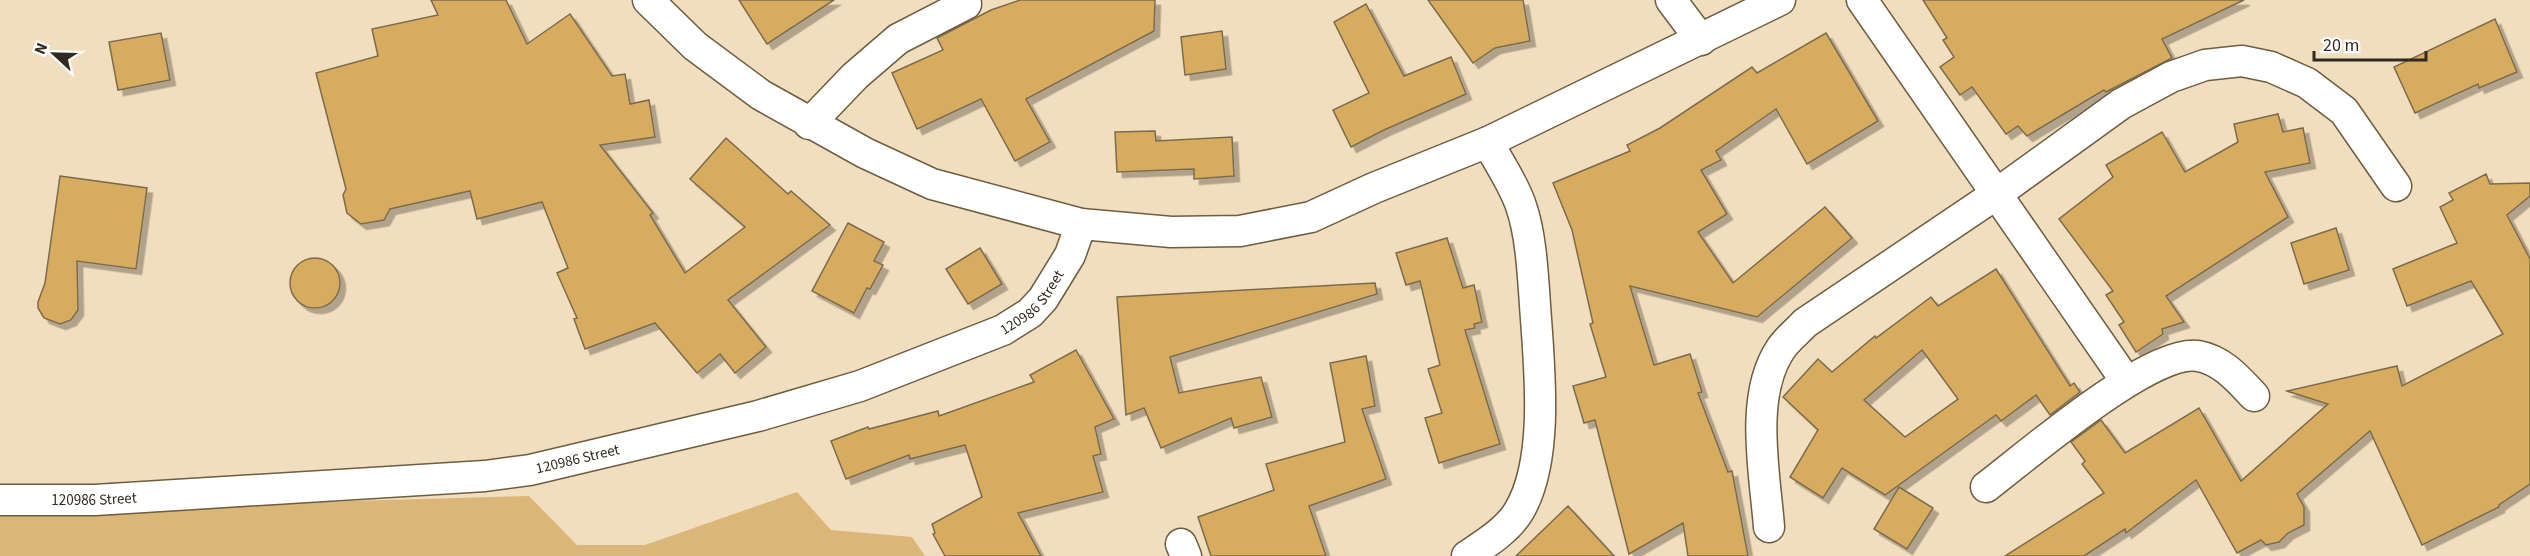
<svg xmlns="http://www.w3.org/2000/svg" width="2530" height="556" viewBox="0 0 2530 556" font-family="'Source Sans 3',sans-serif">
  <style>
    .green { fill: #dab779 }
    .building { fill: #d7ac5e; stroke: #7c6b4e; stroke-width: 1.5; fill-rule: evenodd; filter: url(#shadow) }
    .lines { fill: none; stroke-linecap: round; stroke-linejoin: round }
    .street-casing { stroke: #6d5d41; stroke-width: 33 }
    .street { stroke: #fff; stroke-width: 30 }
    .labels { text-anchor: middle; stroke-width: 5; stroke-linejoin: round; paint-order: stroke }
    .street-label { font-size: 15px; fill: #312a1e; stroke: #fff }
  </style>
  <defs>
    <filter id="shadow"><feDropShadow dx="5.5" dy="5.5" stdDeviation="0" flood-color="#0004"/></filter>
  </defs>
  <rect width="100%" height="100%" fill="#f1debe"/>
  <!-- green -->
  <path class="green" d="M797 492 831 530 912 537 925 556H0V511L529 496 577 545H645Z"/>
  <!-- building -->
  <g class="building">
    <path d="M431 0H506L527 44 570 14 612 76 625 74 630 104 649 100 655 137 600 145 653 213 650 215 685 273 745 227 690 179 726 138 788 194 791 191 830 225 728 300 766 347 735 373 720 354 697 373 655 323 585 349 574 319 577 318 557 273 568 268 542 202 477 219 470 191 390 209 384 220 361 224 347 213 343 195 346 189 316 73 378 56 372 29 438 15Z"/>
    <path d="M739 0H834L767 44Z"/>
    <path d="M1020 0H1155L1154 31 1026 99 1050 142 1015 161 981 99 917 129 892 73 943 50 937 38 991 10Z"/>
    <path d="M1428 0H1523L1530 41 1495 48 1473 63Z"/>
    <path d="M1923 0H2244L2162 39 2172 58 2106 92 2104 90 2027 136 2018 126 2006 134 1972 87 1960 95 1940 67 1954 57 1943 40 1947 38Z"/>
    <path d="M1366 4 1404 76 1451 57 1466 94 1384 130 1351 147 1333 110 1369 93 1334 22Z"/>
    <path d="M2495 19 2517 72 2479 88 2478 84 2415 113 2394 67Z"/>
    <path d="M1222 31 1226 69 1185 75 1181 37Z"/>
    <path d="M161 33 170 80 118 90 109 42Z"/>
    <path d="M1826 33 1878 121 1807 164 1776 109 1716 151 1721 160 1701 170 1727 214 1698 232 1733 283 1825 207 1852 238 1757 317 1630 286 1654 365 1690 354 1702 392 1698 393 1728 472 1732 471 1748 556H1688L1683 523 1629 554 1595 420 1584 423 1573 386 1606 377 1590 324 1593 323 1572 230 1553 183 1630 151 1627 145 1660 128 1752 67 1757 73Z"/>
    <path d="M2278 114 2283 132 2303 128 2310 163 2265 172 2288 217 2166 296 2184 322 2162 329 2163 334 2136 352 2119 325 2124 322 2106 295 2113 291 2059 219 2113 177 2106 165 2162 132 2185 172 2238 142 2234 124Z"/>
    <path d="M1155 131 1156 141 1232 137 1234 176 1194 179V169L1117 172 1115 132Z"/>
    <path d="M2486 174 2490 184 2530 183V196L2507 215 2530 259V484L2499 505V507L2422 545 2370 431 2297 494 2304 507V525L2288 533 2279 542 2266 545 2261 540 2237 553 2196 480 2126 533 2125 529 2084 556H2005L2104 493 2082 464 2085 461 2071 442 2101 420 2125 453 2199 408 2241 481 2328 404 2287 391 2397 366 2402 386 2503 334 2471 281 2407 306 2393 269 2457 243 2440 207 2453 200 2449 193Z"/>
    <path d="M60 176 147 188 136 269 77 261 78 310 71 320 60 324 44 318 38 308V302L45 283Z"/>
    <path d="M848 223 884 242 874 261 883 265 870 289 867 288 854 313 812 291Z"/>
    <path d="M2336 228 2349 270 2304 284 2291 243Z"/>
    <path d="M1447 238 1463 288 1474 285 1482 322 1474 324 1475 328 1465 330 1500 444 1439 463 1425 418 1442 413 1428 369 1440 365 1420 281 1406 285 1396 253Z"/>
    <path d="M980 248 1002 284 968 304 946 269Z"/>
    <circle cx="315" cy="283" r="25"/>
    <path d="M1996 269 2070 386 2074 383 2080 392 2050 415 2036 395 2001 421 1996 415 1885 495 1842 468 1823 498 1790 477 1818 430 1783 397 1818 359 1832 372 1875 336 1876 338 1931 297 1938 306ZM1922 350 1958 399 1905 437 1864 400Z"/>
    <path d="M1375 283 1377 294 1170 357 1179 393 1261 377 1272 417 1234 428 1231 418 1161 448 1144 408 1126 415 1117 297Z"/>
    <path d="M1076 350 1114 419 1095 427 1101 454 1093 456 1103 492 1018 513 1041 556H945L933 534 935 533 932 524 982 497 965 445 910 459 909 455 846 479 831 441 868 427 869 429 938 411 939 416 1034 382 1030 375Z"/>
    <path d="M1366 356 1375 406 1362 409 1386 479 1309 506 1326 556H1211L1198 517 1274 490 1266 464 1345 442 1330 363Z"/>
    <path d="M1899 487 1933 508 1907 549 1874 529Z"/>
    <path d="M1568 506 1614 556H1516Z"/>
  </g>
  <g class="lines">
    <!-- street casing -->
    <g class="street-casing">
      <g id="street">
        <path d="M648 0 695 46 761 95 865 153 932 184 1081 224 1171 232 1240 231 1311 217 1374 188 1488 142 1780 0"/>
        <path d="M1671 0 1701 40"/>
        <path d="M1862 0 2126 381"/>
        <path d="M809 124 855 76 898 39 966 4"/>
        <path d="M1986 487C2027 456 2151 348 2198 356 2222 360 2238 379 2254 396"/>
        <path id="s1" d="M0 500H95L485 476 530 470 758 416 860 386 1003 330 1030 313 1043 299 1070 255 1081 224"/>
        <path d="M1769 527C1765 474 1749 397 1780 350 1786 340 1797 332 1805 323L1995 195 2121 104 2171 77 2205 65 2242 61 2271 67 2307 83 2344 111 2396 186"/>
        <path d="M1181 544 1186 556"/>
        <path d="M1467 556C1485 544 1508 530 1519 511 1550 459 1539 365 1535 305 1533 276 1531 234 1521 206 1514 184 1498 162 1488 142"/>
      </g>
    </g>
    <!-- street -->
    <use href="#street" class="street"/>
  </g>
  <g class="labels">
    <!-- street labels -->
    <g class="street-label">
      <text dy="5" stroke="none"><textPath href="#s1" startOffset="1066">120986 Street</textPath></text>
      <text dy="5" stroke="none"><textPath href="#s1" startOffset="580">120986 Street</textPath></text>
      <text dy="5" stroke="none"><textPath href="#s1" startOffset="94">120986 Street</textPath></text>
    </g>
  </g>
  <!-- north arrow -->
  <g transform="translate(54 54) rotate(292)" stroke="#ffffff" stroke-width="4.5" paint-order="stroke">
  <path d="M0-4.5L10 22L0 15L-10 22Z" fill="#312a1e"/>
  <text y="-9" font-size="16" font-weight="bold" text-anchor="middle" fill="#312a1e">N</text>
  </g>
  <!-- scale -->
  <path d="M2314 51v9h112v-9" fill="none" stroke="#312a1e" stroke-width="3"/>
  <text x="2323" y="51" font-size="18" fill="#312a1e" stroke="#ffffff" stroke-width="4.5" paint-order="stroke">20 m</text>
</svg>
